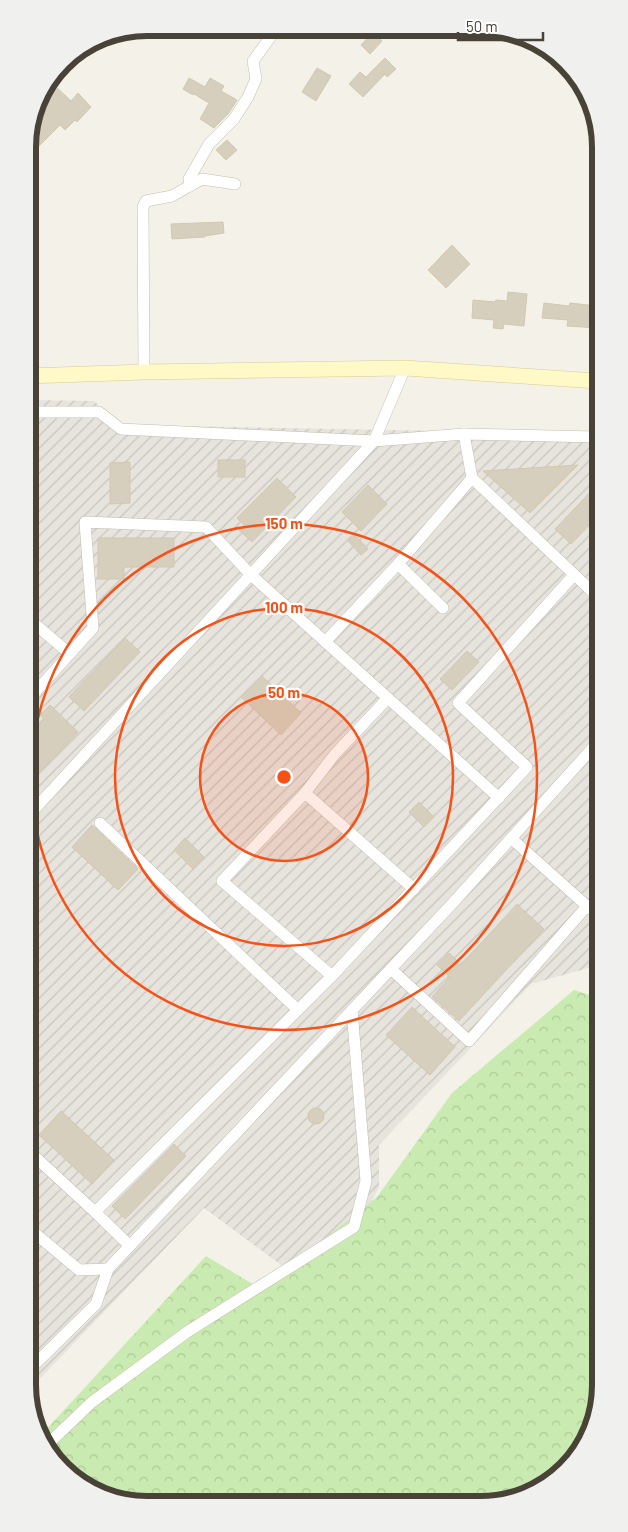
<svg xmlns="http://www.w3.org/2000/svg" width="628" height="1532" viewBox="0 0 628 1532" font-family="Barlow,sans-serif">
  <style>
    .industrial { fill: url(#industrial-furrows) }
    .forest { fill: url(#forest-crowns) }
    .building { fill: #d7cfbd; stroke: #d2c8b0 }
    .lines { fill: none; stroke-linecap: round; stroke-linejoin: round }
    .street-casing { stroke: #c3bead; stroke-width: 12 }
    .secondary-casing { stroke: #d6cc97; stroke-width: 16 }
    .street { stroke: #fff; stroke-width: 11 }
    .secondary { stroke: #fff8c7; stroke-width: 15 }
    .ring { fill: none; stroke: #f65116; stroke-width: 2.5 }
    .rim { fill: none; stroke: #484336; stroke-width: 6 }
    .centre { fill: #f65116; stroke: #fff; stroke-width: 2.5 }
    .ring-label { font-size: 15px; text-anchor: middle; font-weight: bold; fill: #f65116; stroke: #fff; stroke-width: 4.5; stroke-linejoin: round; paint-order: stroke }
  </style>
  <defs>
    <pattern id="industrial-furrows" width="10" height="10" patternUnits="userSpaceOnUse" patternTransform="scale(1.25)"><rect width="10" height="10" fill="#e7e3dd"/><path d="M-1 1l2-2M0 10L10 0M9 11l2-2" fill="none" stroke="#c8c4be"/></pattern>
    <pattern id="forest-crowns" width="20" height="18" patternUnits="userSpaceOnUse" patternTransform="scale(1.25)"><rect width="20" height="18" fill="#c9eab0"/><path d="M2 6a3 3 0 1 1 6 0M12 15a3 3 0 1 1 6 0" fill="none" stroke="#aeca98"/></pattern>
  </defs>
  <rect width="100%" height="100%" fill="#f4f2e8"/>
  <!-- industrial -->
  <path class="industrial" d="M29 400 94 401 121 425 597 434 599 965 531 984 379 1145V1187L356 1232 288 1270 204 1208 31 1388Z"/>
  <!-- forest -->
  <path class="forest" d="M574 990 599 998 600 1392 591 1430 571 1463 511 1500 124 1502 68 1475 43 1433 206 1256 261 1289 377 1197 452 1093Z"/>
  <!-- building -->
  <g class="building">
    <path d="M373 32 382 41 370 54 361 45Z"/>
    <path d="M385 58 396 69 387 77 385 74 363 97 349 84 360 72 366 77Z"/>
    <path d="M317 68 331 76 316 101 302 92Z"/>
    <path d="M189 78 205 87 210 78 224 86 221 91 237 100 228 114 214 128 200 119 209 103 194 94 193 95 183 89Z"/>
    <path d="M50 81 71 101 78 93 91 107 77 122 75 120 65 130 60 125 39 146 35 141 28 148V139L31 128 38 122 34 118 40 95Z"/>
    <path d="M227 140 237 150 226 160 216 150Z"/>
    <path d="M223 222 224 233 205 236V237L172 239 171 224Z"/>
    <path d="M452 245 470 264 446 288 428 270Z"/>
    <path d="M508 292 527 294 524 326 504 324 503 329 493 328 494 320 472 318 473 300 495 302 496 300 507 301Z"/>
    <path d="M544 303 569 306 570 303 597 306V328L567 326 568 320 542 318Z"/>
    <rect x="218" y="460" width="27" height="17"/>
    <path d="M130 462V503L110 504V463Z"/>
    <path d="M578 465 530 513 483 471Z"/>
    <path d="M277 478 296 497 252 542 239 530 244 525 237 518Z"/>
    <path d="M598 484V516L571 544 555 529Z"/>
    <path d="M368 485 387 504 361 531 342 512Z"/>
    <path d="M355 535 368 549 361 555 348 541Z"/>
    <path d="M98 538H174V567H124V579H98Z"/>
    <path d="M125 638 140 652 84 711 69 697Z"/>
    <path d="M467 651 479 662 452 690 440 679Z"/>
    <path d="M262 676 301 713 281 735 241 697Z"/>
    <path d="M50 705 78 732 37 775 30 768V735L44 719 40 715Z"/>
    <path d="M419 802 434 817 424 827 409 812Z"/>
    <path d="M92 825 138 869 118 890 72 847Z"/>
    <path d="M185 838 204 857 193 869 174 850Z"/>
    <path d="M517 904 544 929 459 1021 432 997 450 977 437 965 449 953 461 965Z"/>
    <path d="M412 1007 455 1047 430 1075 386 1035Z"/>
    <circle cx="316" cy="1116" r="8"/>
    <path d="M61 1111 114 1160 92 1184 39 1135Z"/>
    <path d="M174 1144 186 1156 125 1219 112 1206Z"/>
  </g>
  <g class="lines">
    <!-- street casing -->
    <g class="street-casing">
      <g id="street">
        <path d="M190 186 189 179 209 144 234 119 248 97 256 79 253 61 277 28"/>
        <path d="M144 372 143 207 146 201 172 196 202 179 235 184"/>
        <path d="M29 412H99L121 429 374 441 464 434 597 437"/>
        <path d="M464 434 472 478 598 597"/>
        <path d="M443 608 398 564 472 478"/>
        <path d="M29 619 70 654"/>
        <path d="M325 642 398 564"/>
        <path d="M29 699 93 628 85 522 206 527 250 574 499 798"/>
        <path d="M305 793 414 889"/>
        <path d="M30 814 374 441 405 368"/>
        <path d="M100 823 298 1010"/>
        <path d="M512 839 587 906"/>
        <path d="M391 969 469 1041 587 906 599 916"/>
        <path d="M332 976 222 881 305 793 335 754 388 698"/>
        <path d="M31 1153 95 1212 332 976 527 767 458 703 574 575"/>
        <path d="M95 1212 130 1246"/>
        <path d="M31 1230 79 1270 108 1269"/>
        <path d="M31 1368 96 1304 108 1269 451 905 598 742"/>
        <path d="M49 1443 92 1402 187 1332 354 1227 366 1181 352 1010"/>
      </g>
    </g>
    <!-- secondary casing -->
    <g class="secondary-casing">
      <path id="secondary" d="M28 376 144 372 405 368 597 381"/>
    </g>
    <!-- street -->
    <use href="#street" class="street"/>
    <!-- secondary -->
    <use href="#secondary" class="secondary"/>
  </g>
  <!-- distance rings -->
  <circle cx="284" cy="777" r="84" fill="#f65116" fill-opacity=".12"/>
  <g class="ring">
    <circle cx="284" cy="777" r="84"/>
    <circle cx="284" cy="777" r="169"/>
    <circle cx="284" cy="777" r="253"/>
  </g>
  <!-- crop -->
  <path d="M0 0H628V1532H0ZM147 36H481A111 111 0 0 1 592 147V1385A111 111 0 0 1 481 1496H147A111 111 0 0 1 36 1385V147A111 111 0 0 1 147 36Z" fill="#f0f0ef" fill-rule="evenodd"/>
  <path class="rim" d="M147 36H481A111 111 0 0 1 592 147V1385A111 111 0 0 1 481 1496H147A111 111 0 0 1 36 1385V147A111 111 0 0 1 147 36Z"/>
  <circle cx="284" cy="777" r="8" class="centre"/>
  <g class="ring-label">
    <text x="284" y="529">150 m</text>
    <text x="284" y="613">100 m</text>
    <text x="284" y="698">50 m</text>
  </g>
  <!-- scale -->
  <path d="M458 32v8h85v-8" fill="none" stroke="#484336" stroke-width="2.5"/>
  <text x="466" y="32" font-size="15" fill="#484336" stroke="#ffffff" stroke-width="4" paint-order="stroke">50 m</text>
</svg>
